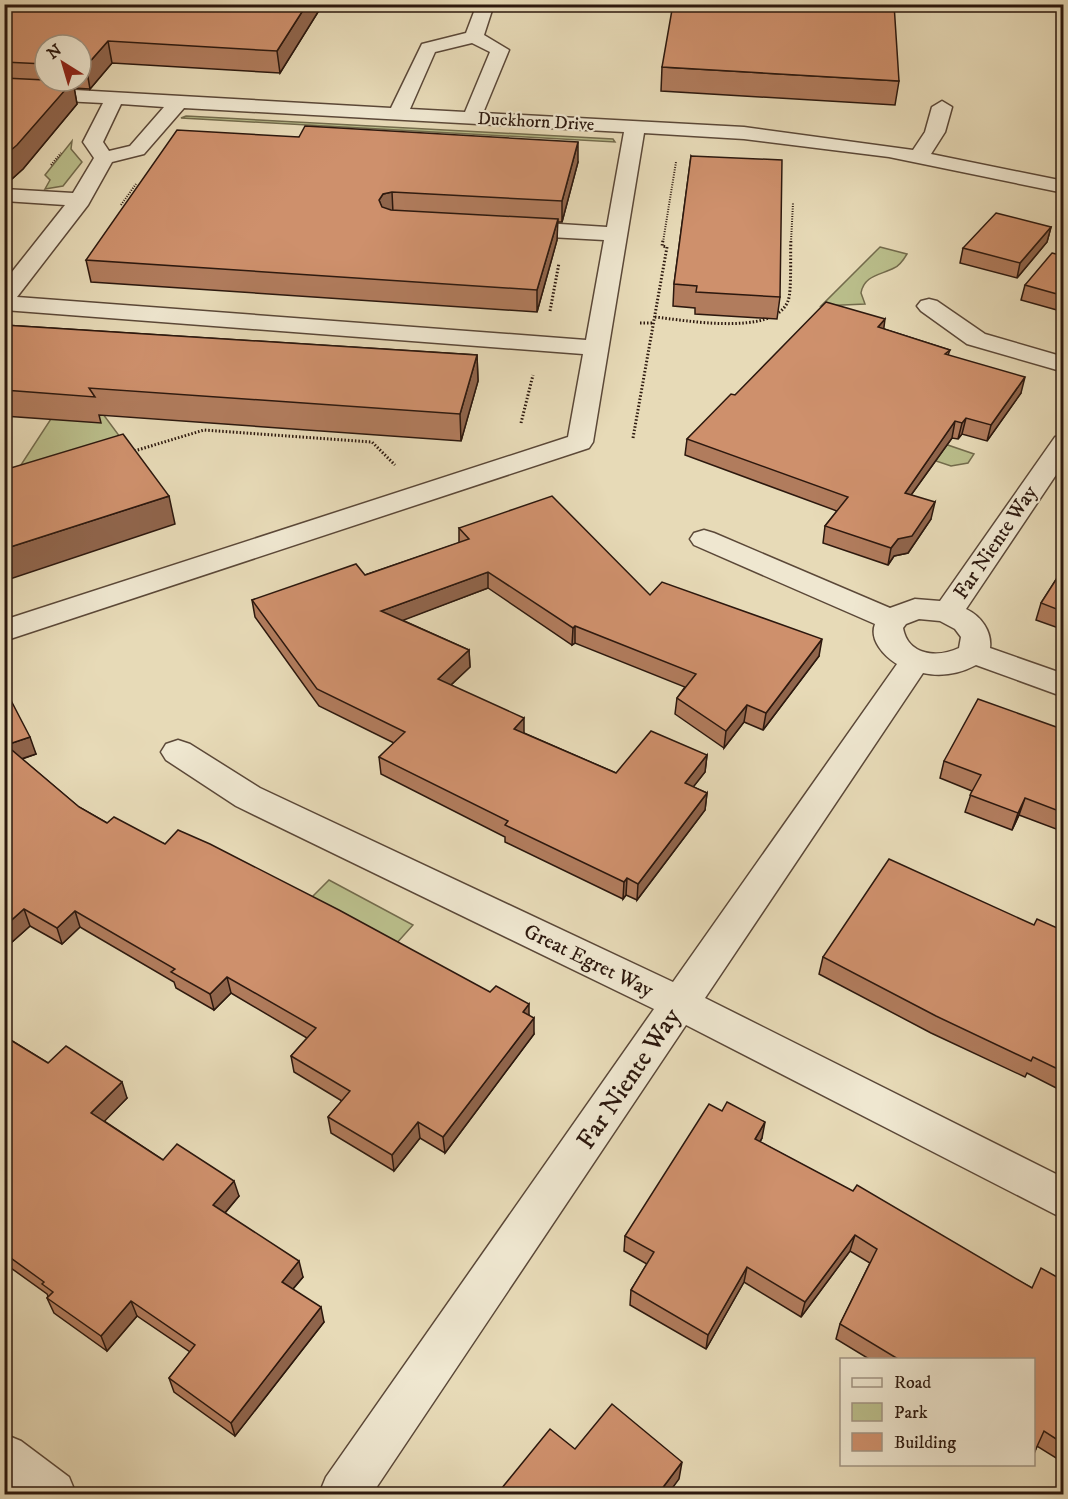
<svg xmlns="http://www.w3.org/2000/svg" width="1068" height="1499" viewBox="0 0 1068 1499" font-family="'IM FELL DW Pica',serif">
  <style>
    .green { fill: #babe8b; stroke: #736b4c; stroke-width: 1.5 }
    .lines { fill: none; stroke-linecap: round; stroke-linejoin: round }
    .minor-casing { stroke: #5b4838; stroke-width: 3 }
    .path-far1 { stroke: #2c180e; stroke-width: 2; stroke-dasharray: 1 1.5; stroke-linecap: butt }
    .path { stroke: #2c180e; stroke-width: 3; stroke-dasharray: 1.5 2; stroke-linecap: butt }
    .minor { fill: #efe7d0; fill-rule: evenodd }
    .wall { fill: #b17c5d; stroke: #2c180e; stroke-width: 1.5; fill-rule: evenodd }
    .shaded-wall { fill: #90654c; stroke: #2c180e; stroke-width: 1.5 }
    .building { fill: #ce906c; stroke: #2c180e; stroke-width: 1.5 }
    .labels { text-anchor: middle; stroke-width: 4.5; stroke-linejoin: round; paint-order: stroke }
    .far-street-label { font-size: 18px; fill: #2c180e; stroke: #efe7d0 }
    .street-label { font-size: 21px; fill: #2c180e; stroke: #efe7d0 }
    .near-street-label { font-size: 26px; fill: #2c180e; stroke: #efe7d0 }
  </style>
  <rect width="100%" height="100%" fill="#e7dab7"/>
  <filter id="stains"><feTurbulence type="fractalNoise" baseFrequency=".00333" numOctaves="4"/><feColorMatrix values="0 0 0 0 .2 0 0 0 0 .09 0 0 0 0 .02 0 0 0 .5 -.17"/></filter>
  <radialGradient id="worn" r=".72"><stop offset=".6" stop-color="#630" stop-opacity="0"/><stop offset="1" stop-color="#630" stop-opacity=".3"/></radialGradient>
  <!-- green -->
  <g class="green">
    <path d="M186 116 613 139 615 142 181 118Z"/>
    <path d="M72 141 71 149 82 162 63 186 45 189 50 180 45 175Z"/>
    <path d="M880 247 907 254C904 259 899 266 894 268 881 275 864 275 861 293L865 304 821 306Z"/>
    <path d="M77 379 129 449 5 487V467L19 468Z"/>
    <path d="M901 429 974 454 968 463 951 466 888 445Z"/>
    <path d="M329 880 413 925 395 945 310 899Z"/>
  </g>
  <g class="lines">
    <!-- minor casing -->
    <g class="minor-casing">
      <g id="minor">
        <path d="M477 4H494L484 35 509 50 483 113 744 127 913 150 925 132 932 107 942 101 952 107 945 132 931 154 1064 181V193L889 157 744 139 644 133 593 442 589 448 4 641V620L568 437 583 354 4 310V282L65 205 4 201V189L73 193 94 158 83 142 103 103 4 98V86L391 108 422 44 466 33ZM472 43 490 52 465 112 410 109 435 52ZM121 104 164 107 130 146 109 151 103 142ZM184 108 624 132 607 227 513 221 505 223 502 228 505 233 513 235 604 240 586 340 17 297 88 205 112 162 144 154Z"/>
        <path d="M929 299 937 301 985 334 1064 357V372L967 344 921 311 917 306 921 301Z"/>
        <path d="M1064 435V463L966 609C981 616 992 631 990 648L1064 674V697L976 665C959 674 941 677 923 673L705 998 1064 1178V1219L686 1025 372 1494H319L326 1477 654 1009 236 806 166 760 161 752 166 744 178 740 190 744 260 788 673 982 897 664C884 656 869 640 875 624L694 545 690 539 694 533 704 530 714 533 890 608 915 599 940 601 1055 437ZM919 619 940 621 955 629 961 637 959 648C938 658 908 656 903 628L906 624Z"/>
        <path d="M4 1434 21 1441 69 1477 76 1494H13L4 1488Z"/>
      </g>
    </g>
    <!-- path-far1 -->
    <g class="path-far1">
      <path d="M51 165 61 153"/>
      <path d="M121 205 136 184"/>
      <path d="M663 242 676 162"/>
      <path d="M791 242 793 203"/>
    </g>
    <!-- path -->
    <g class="path">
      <path d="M550 311 559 263"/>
      <path d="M655 317C684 320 774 337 788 301 792 291 790 253 791 240"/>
      <path d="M640 323H653"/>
      <path d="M521 423 533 375"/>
      <path d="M633 438 667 247 662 246 663 240"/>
      <path d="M131 452 204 430 372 442 395 465"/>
    </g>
    <!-- minor -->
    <use href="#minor" class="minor"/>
  </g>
  <!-- wall -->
  <g class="wall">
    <path d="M4 4H323L280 73 112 63 90 89 74 88 77 104 23 169 4 186ZM45 45H81V81H45Z"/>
    <path d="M662 67 899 81 895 105 661 91Z"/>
    <path d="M299 137 578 162 562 222H557V240L537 312 91 282 86 260Z"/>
    <path d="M691 156 780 297 777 319 695 314V308L673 306 674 284Z"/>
    <path d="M1051 227 1047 242 1017 278 960 263 963 248Z"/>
    <path d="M1064 256V312L1021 300 1025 285Z"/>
    <path d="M4 325 477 355 478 381 461 441 99 415 101 423 4 416Z"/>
    <path d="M884 329 950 350 948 355 1021 393 987 441 962 434 958 439 952 438 911 495 931 519 908 553 894 556 888 565 823 543 825 526 837 511 685 455 687 439 735 395Z"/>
    <path d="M459 528 819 656 763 730 744 722 724 748 675 714 677 698 685 687 575 643 572 645 488 588 402 620 469 650 470 667 451 685 524 733 616 773 707 755 705 772 693 787 707 793 705 810 637 900 626 895 623 899 505 842V837L381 774 379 757 394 743 319 706 255 617 252 600 365 575 459 543Z"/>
    <path d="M1064 567V630L1036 620 1041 603Z"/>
    <path d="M4 687 36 754 22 759 79 807 107 823 165 844 529 1015 534 1034 445 1153 420 1138 394 1171 331 1133 328 1117 342 1101 294 1072 291 1056 307 1038 231 993 214 1010 176 988 174 982 80 927 62 944 30 926 12 942 4 937Z"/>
    <path d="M1057 732 1064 734V832L1019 815 1012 830 965 812 972 791 940 778 944 761Z"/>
    <path d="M1034 925 1064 931V1092L1027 1073 1025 1077 931 1033 819 974 823 957Z"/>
    <path d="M4 1036 48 1063 127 1098 104 1121 163 1160 239 1196 225 1213 303 1277 293 1289 324 1322 235 1436 174 1392 169 1378 190 1352 137 1316 107 1351 54 1313 47 1298 48 1296 47 1294 4 1263Z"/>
    <path d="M722 1111 762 1138 760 1142 1032 1288 1064 1281V1463L1037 1446 1034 1454V1359H869L836 1339 840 1324 870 1263 850 1251 801 1317 744 1282 706 1349 630 1305 631 1290 647 1264 624 1251 625 1236Z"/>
  </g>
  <!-- shaded-wall -->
  <g class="shaded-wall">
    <path d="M307 4H323L280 73 277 51Z"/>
    <path d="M108 41 112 63 90 89 86 66Z"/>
    <path d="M73 81 77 104 23 169 4 186V156Z"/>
    <path d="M578 142V162L562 222V201Z"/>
    <path d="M392 192 393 213 384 215 379 200 383 194Z"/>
    <path d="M558 219 557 240 537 312V290Z"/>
    <path d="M1051 227 1047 242 1017 278 1020 263Z"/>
    <path d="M885 319 883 335 878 327Z"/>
    <path d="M477 355 478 381 461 441 460 414Z"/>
    <path d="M1025 377 1021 393 987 441 991 425Z"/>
    <path d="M966 418 962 434 958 439 962 423Z"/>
    <path d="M955 421 952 438 901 509 905 493Z"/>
    <path d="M169 496 175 524 4 581V549Z"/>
    <path d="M935 502 931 519 908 553 894 556 888 565 891 548 898 539Z"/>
    <path d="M488 572V588L383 628 381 611Z"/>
    <path d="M575 626V643L572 645 573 628Z"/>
    <path d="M822 639 819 656 763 730 766 713Z"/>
    <path d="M469 650 470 667 439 696 438 679Z"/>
    <path d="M747 705 744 722 724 748 726 731Z"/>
    <path d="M524 718V735L514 729Z"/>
    <path d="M30 737 36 754 12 762 6 745Z"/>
    <path d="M707 755 705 772 683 800 685 783Z"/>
    <path d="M707 793 705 810 637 900 638 884Z"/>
    <path d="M1025 798 1019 815 1012 830 1018 813Z"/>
    <path d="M627 878 626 895 623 899 624 882Z"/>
    <path d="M24 909 30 926 12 942 6 925Z"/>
    <path d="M75 911 80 927 62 944 57 928Z"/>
    <path d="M227 977 231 993 214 1010 210 994Z"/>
    <path d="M529 1004V1020L523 1012Z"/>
    <path d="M534 1018V1034L445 1153 443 1137Z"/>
    <path d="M122 1082 127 1098 97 1129 91 1113Z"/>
    <path d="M418 1122 420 1138 394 1171 392 1155Z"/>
    <path d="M765 1122 762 1138 752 1155 755 1139Z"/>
    <path d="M234 1181 239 1196 218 1221 213 1205Z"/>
    <path d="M855 1235 850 1251 801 1317 805 1302Z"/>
    <path d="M299 1261 303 1277 286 1297 282 1282Z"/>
    <path d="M747 1267 744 1282 706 1349 708 1335Z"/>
    <path d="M131 1301 137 1316 107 1351 101 1336Z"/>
    <path d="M321 1307 324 1322 235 1436 231 1423Z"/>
    <path d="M682 1462 679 1479 668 1494H658Z"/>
  </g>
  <!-- building -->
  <g class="building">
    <path d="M4 4H307L277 51 108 41 86 66H81V45H45V64L4 62Z"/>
    <path d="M673 4H894L899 81 662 67Z"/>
    <path d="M4 78 45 80V81H73L17 145 4 156Z"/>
    <path d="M305 126 578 142 562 201 392 192 383 194 379 200 382 207 391 210 558 219 537 290 86 260 177 130 299 137Z"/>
    <path d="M691 156 782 160 780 297 696 292 697 286 674 284Z"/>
    <path d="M996 213 1051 227 1020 263 963 248Z"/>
    <path d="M1052 253 1064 256V296L1025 285Z"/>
    <path d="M826 302 885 319 878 327 950 350 945 354 1025 377 991 425 966 418 962 423 955 421 905 493 935 502 912 536 898 539 891 548 825 526 848 497 687 439 731 394 735 395Z"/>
    <path d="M4 325 477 355 460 414 89 388 95 397 4 390Z"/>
    <path d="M123 434 169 496 4 549V470Z"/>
    <path d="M552 496 650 595 662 582 822 639 766 713 747 705 726 731 677 698 696 674 575 626 573 628 488 572 381 611 469 650 438 679 524 718 514 729 616 773 651 731 707 755 685 783 707 793 638 884 627 878 624 882 505 825 508 821 379 757 405 732 317 689 252 600 356 564 365 575 469 539 459 528Z"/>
    <path d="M1064 567V612L1041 603Z"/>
    <path d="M4 687 30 737 6 745 79 807 107 823 114 817 165 844 178 830 210 844 339 910 490 992 496 986 529 1004 523 1012 534 1018 443 1137 418 1122 392 1155 328 1117 350 1091 291 1056 316 1028 227 977 210 994 171 972 175 969 75 911 57 928 24 909 6 925 4 924Z"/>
    <path d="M978 699 1059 728 1057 732 1064 734V813L1025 798 1018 813 970 795 981 775 944 761Z"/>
    <path d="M889 859 1034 925 1037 919 1064 931V1072L1033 1057 1031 1061 936 1016 823 957Z"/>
    <path d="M4 1036 48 1063 66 1046 122 1082 91 1113 163 1160 177 1144 234 1181 213 1205 299 1261 282 1282 321 1307 231 1423 169 1378 195 1345 131 1301 101 1336 47 1298 53 1292 42 1284 44 1282 4 1253Z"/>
    <path d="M727 1102 765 1122 755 1139 853 1191 857 1185 1032 1288 1041 1268 1064 1281V1444L1044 1431 1035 1451 1034 1450V1359H898L840 1324 877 1249 855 1235 805 1302 747 1267 708 1335 631 1290 654 1252 625 1236 709 1104 722 1111Z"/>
    <path d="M612 1404 682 1462 658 1494H497L550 1429 575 1449Z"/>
  </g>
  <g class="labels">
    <!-- far-street labels -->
    <g class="far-street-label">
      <text transform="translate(536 121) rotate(3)" y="6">Duckhorn Drive</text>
    </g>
    <!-- street labels -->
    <g class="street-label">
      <text transform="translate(995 542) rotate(-56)" y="7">Far Niente Way</text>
      <text transform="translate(589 960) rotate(26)" y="7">Great Egret Way</text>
    </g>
    <!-- near-street labels -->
    <g class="near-street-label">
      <text transform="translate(628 1078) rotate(-56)" y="9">Far Niente Way</text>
    </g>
  </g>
  <!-- margin -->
  <rect width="1068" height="1499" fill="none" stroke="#e7dab7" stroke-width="24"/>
  <rect x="6" y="6" width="1056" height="1487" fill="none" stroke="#2c180e" stroke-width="3"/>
  <rect x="12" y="12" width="1044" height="1475" fill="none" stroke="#2c180e" stroke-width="1.5"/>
  <!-- legend -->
  <rect x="840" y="1358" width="195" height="108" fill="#efe7d0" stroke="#a19482" stroke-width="1.5"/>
  <rect x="852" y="1378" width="30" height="9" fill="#efe7d0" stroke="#a19482" stroke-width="1.5"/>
  <text x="894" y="1388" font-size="18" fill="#2c180e">Road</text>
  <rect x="852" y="1403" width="30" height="18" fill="#babe8b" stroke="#a19482" stroke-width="1.5"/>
  <text x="894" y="1418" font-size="18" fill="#2c180e">Park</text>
  <rect x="852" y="1433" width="30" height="18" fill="#ce906c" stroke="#a19482" stroke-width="1.5"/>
  <text x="894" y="1448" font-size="18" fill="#2c180e">Building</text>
  <!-- north arrow -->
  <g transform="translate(63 63) rotate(323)"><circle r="28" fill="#efe7d0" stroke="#a19482" stroke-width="1.5"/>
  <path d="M0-4.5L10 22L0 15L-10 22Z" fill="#8f2418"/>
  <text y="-9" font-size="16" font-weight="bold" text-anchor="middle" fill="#2c180e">N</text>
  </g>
  <rect width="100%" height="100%" filter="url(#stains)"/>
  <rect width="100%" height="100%" fill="url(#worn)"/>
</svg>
